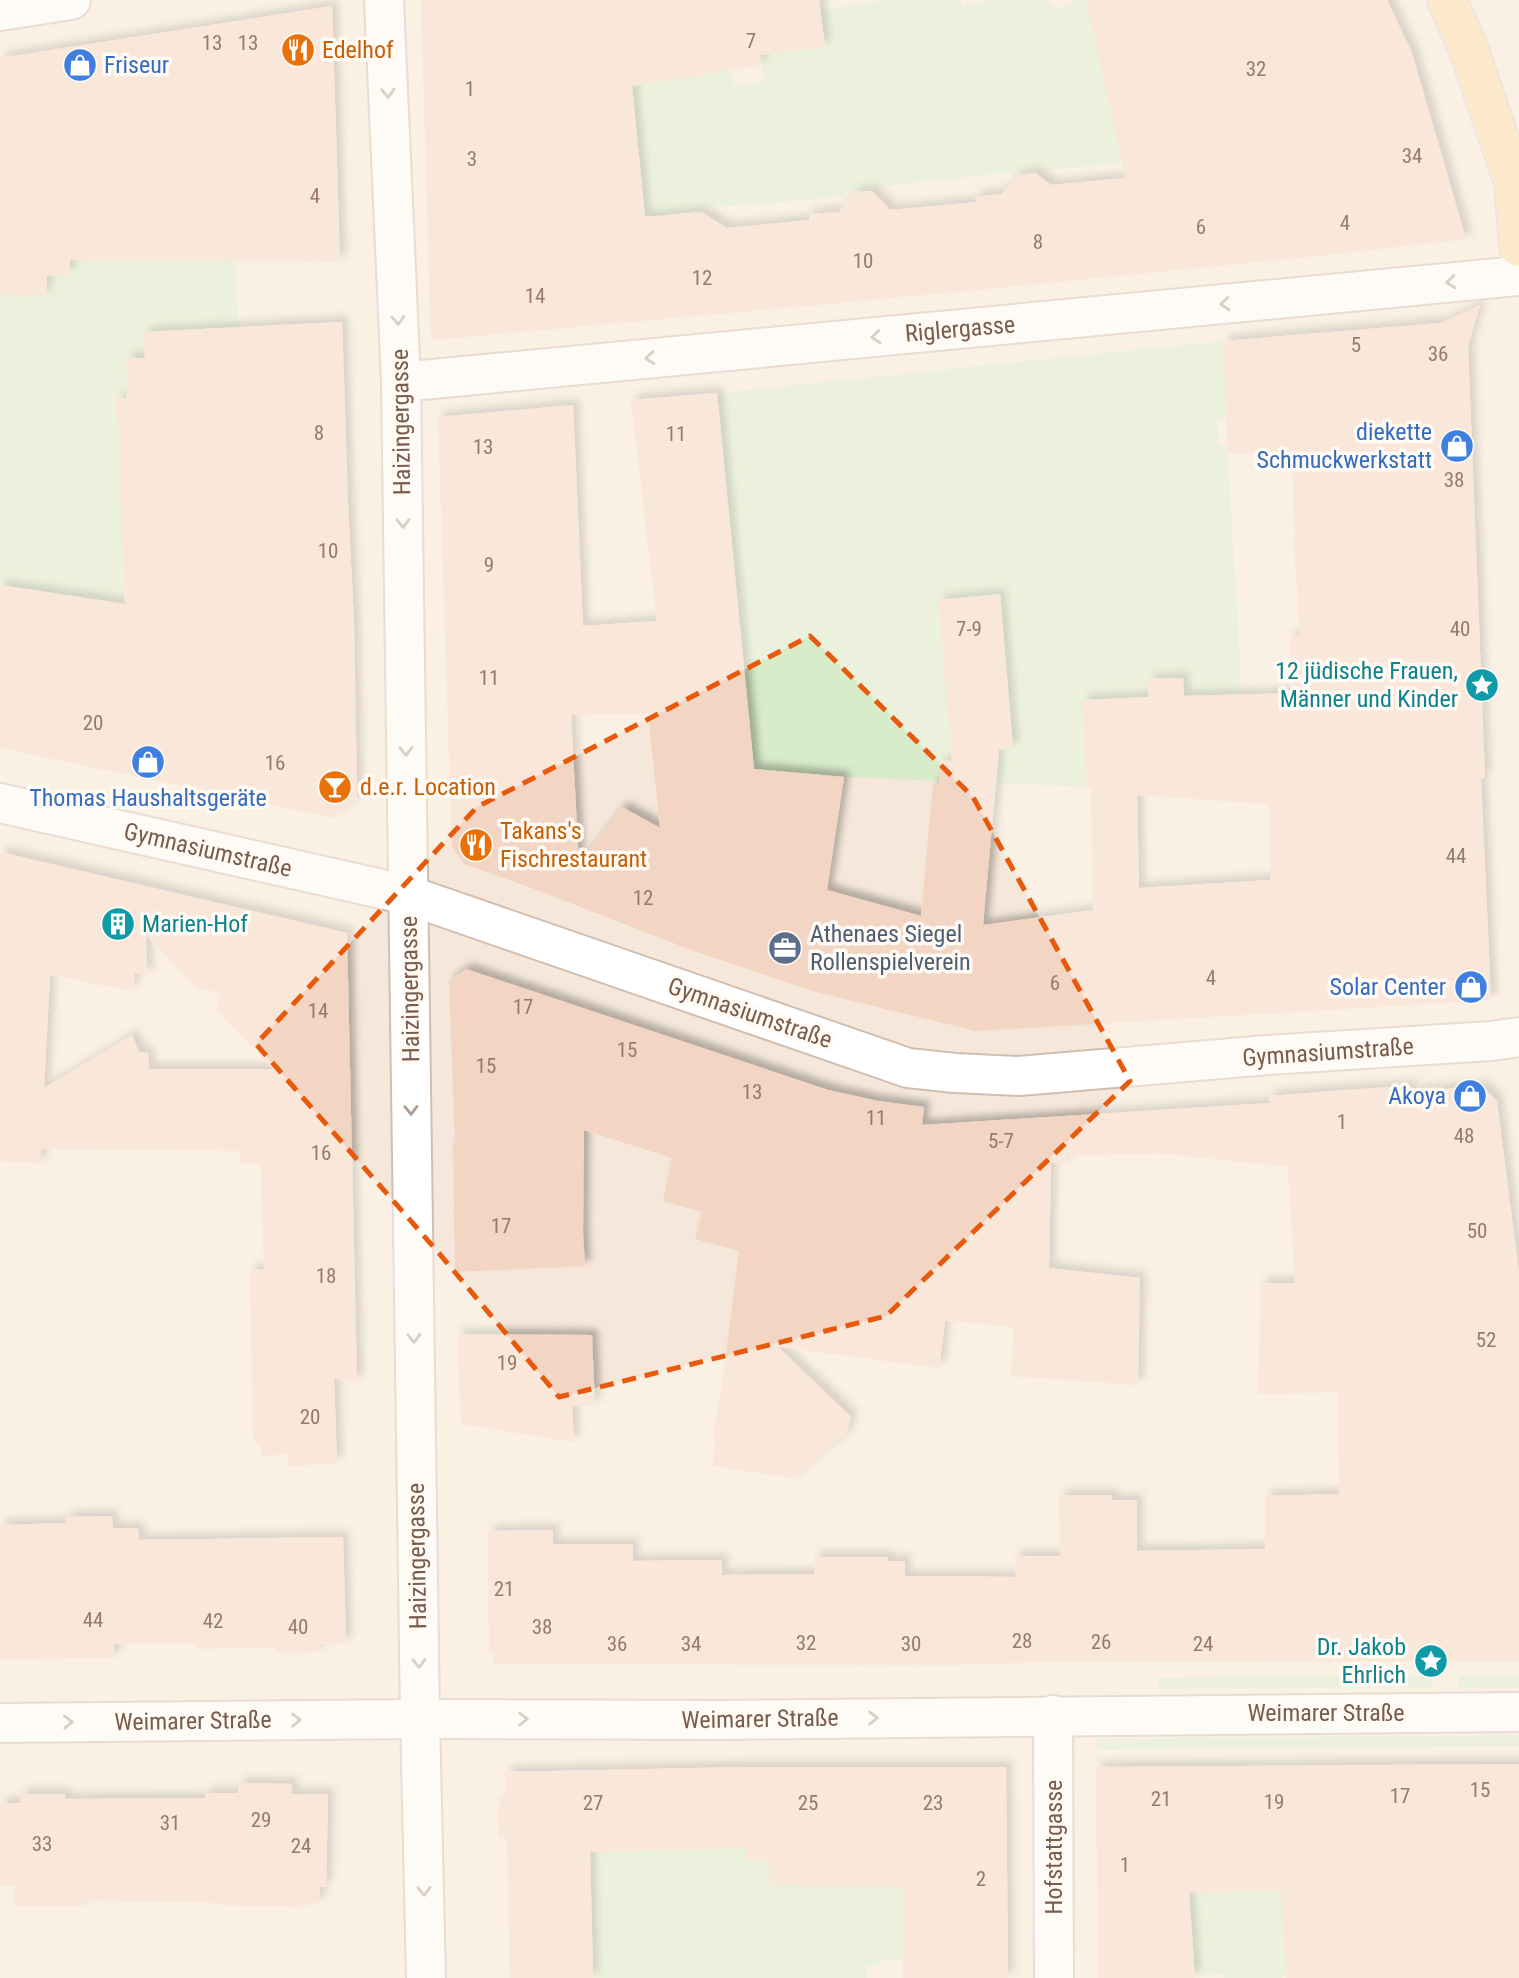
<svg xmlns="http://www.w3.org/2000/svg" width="1519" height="1978" viewBox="0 0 1519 1978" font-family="'Roboto Condensed',sans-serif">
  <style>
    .residential { fill: #f5e8da }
    .green { fill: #d8ecc9 }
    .building { fill: #f3d5c3; fill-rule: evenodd; filter: url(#shadow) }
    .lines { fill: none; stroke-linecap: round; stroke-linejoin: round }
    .minor-casing { stroke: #d1beb0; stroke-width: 42 }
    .major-casing { stroke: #dad1cd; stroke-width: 42 }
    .minor { stroke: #fff; stroke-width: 38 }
    .major { stroke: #fbd9a5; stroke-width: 38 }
    .oneway { stroke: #af9d94 }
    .marked { fill: none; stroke: #e8590c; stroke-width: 5; stroke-dasharray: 14 9; stroke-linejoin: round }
    .labels { text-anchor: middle; stroke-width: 7; stroke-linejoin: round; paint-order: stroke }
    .number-label { font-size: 21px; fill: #987a6a }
    .food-label { font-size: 24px; fill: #c56008; stroke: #fffaf3; text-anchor: start }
    .shop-label { font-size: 24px; fill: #366cbe; stroke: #fffaf3; text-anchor: end }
    .street-label { font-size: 24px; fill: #7a5c4d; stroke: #fffaf3 }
    .culture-label { font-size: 24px; fill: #0d838f; stroke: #fffaf3; text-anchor: end }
    .service-label { font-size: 24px; fill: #4e5e75; stroke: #fffaf3; text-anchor: start }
  </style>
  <defs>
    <filter id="shadow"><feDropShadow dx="6" dy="-6" stdDeviation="3.5" flood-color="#0004"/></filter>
  </defs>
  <rect width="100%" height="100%" fill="#fdf6ec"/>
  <!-- residential -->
  <rect class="residential" x="0" y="0" width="1519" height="1978"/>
  <!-- green -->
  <g class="green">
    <path d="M884 0H961L962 7 992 0H1045L1056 9 1069 5 1074 0H1149L1122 164 1012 172 851 190 842 197 706 208 646 218 632 93 581 51 731 70 734 86 764 82 760 55 825 47 820 10Z"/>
    <path d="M233 210 238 327 144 332 145 358 127 398H116L125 606 0 585V295L46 296 47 276 70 274V260Z"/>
    <path d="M1223 341 1226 418 1217 419 1219 445H1227L1242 694 1184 696 1183 678 1149 679 1148 697 1083 700 1086 787 844 777 754 769 717 393Z"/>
    <path d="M1432 1676 1431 1687 1158 1689V1678Z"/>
    <path d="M1459 1676H1519V1687L1459 1688Z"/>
    <path d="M1519 1735V1746L1097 1750V1739H1100Z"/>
    <path d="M745 1848V1859L770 1860 769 1884 912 1860 903 1959H879V1965H867V1978H593L590 1852Z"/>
    <path d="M1207 1885 1247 1891H1294L1286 1975 1282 1976V1978H1225L1224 1974 1185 1976 1189 1898 1199 1894Z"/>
  </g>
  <!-- building -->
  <g class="building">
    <path d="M421 0H819L825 47 760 55 762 65 632 86 645 217 701 212 727 228 809 220V214L839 212 854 192 872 191 890 210 976 202 975 197 1002 194 1017 175 1035 173 1051 185 1125 178 1086 0H1387L1412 53 1466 239 1289 259 956 292 431 340Z"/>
    <path d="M332 6 340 261 70 260V274L47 276 46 296 0 295V58Z"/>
    <path d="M1480 305 1468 346 1485 777 1481 779 1491 1000 976 1031 812 991 686 948 529 887 464 864 452 847 438 417 573 405 583 626 657 621 631 400 717 393 754 769 844 777 827 890 921 916 933 784H939L940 760 952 761 938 600 1000 594 1013 748 999 750 983 925 1093 910 1091 788 1086 787 1082 700 1148 697V679L1183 678 1184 696 1292 693 1290 636 1300 635 1294 542H1295L1292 451 1228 454 1223 341 1441 323ZM648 713 660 828 622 807 579 864 571 715ZM1137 795 1270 804V880L1139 888Z"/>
    <path d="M342 322 348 504 354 623 357 799 333 818 0 748V585L125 604 116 398H127L126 358H145L144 332Z"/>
    <path d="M0 852 347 933 357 1383 334 1378 337 1463 288 1466 287 1454 262 1456 259 1442 253 1441 250 1270 264 1269 261 1164H241L240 1151 41 1149V1163L0 1161ZM146 935 195 987 220 993 217 1010 273 1069H149L148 1053 139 1052 132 1035 44 1088 50 975 132 991 135 973 147 975Z"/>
    <path d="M466 969 828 1090 878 1101 924 1107 922 1125 1270 1103 1269 1096 1345 1090 1410 1086 1411 1092 1482 1086 1497 1101 1519 1273V1661L1064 1662 962 1664V1665L493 1664V1652L489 1653 488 1531 553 1530V1544H633V1561L722 1560V1575L814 1574V1557H888V1561H905V1576L1016 1577 1015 1556H1060L1059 1495H1112V1500H1137V1551L1265 1549V1496L1339 1494 1338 1392 1258 1394 1261 1283H1295L1288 1167 1159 1153 1066 1156V1163H1051L1049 1268 1140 1278 1138 1385 1011 1376 1014 1327 945 1321 939 1368 778 1347 851 1417 847 1433 793 1478 712 1466 716 1443 713 1439 724 1373 739 1251 695 1239 702 1212 663 1201 672 1158 584 1130 583 1232 585 1266 455 1272 453 1142 455 1143 449 981Z"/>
    <path d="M457 1334 592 1335 595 1405 572 1406 574 1442 461 1424Z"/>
    <path d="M112 1516 113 1528H138L139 1540 343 1537 346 1643 318 1644 319 1652 276 1653V1647L196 1649V1644H114V1658L0 1659V1525L66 1523V1517Z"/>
    <path d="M1519 1764V1978H1286L1281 1891 1189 1892 1195 1978H1098L1096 1767Z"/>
    <path d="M745 1767H1006L1008 1978H903L902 1887 769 1885 770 1860H745V1848L590 1852 593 1978H510L507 1838H499L498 1803H506L505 1772Z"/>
    <path d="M238 1783 292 1784V1794H328L326 1887H320V1903H302V1907L221 1905V1903L80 1900 81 1906H14L15 1886 0 1885V1803H20V1794H65V1799L205 1798 206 1793H238Z"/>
  </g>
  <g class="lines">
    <!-- minor casing -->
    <g class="minor-casing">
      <g id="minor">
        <path d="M384 0 401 382 420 1719 426 1978"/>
        <path d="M0 11 71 0"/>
        <path d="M401 382 1519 276"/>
        <path d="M0 803 408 895 908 1068 955 1073 1019 1076 1268 1055 1491 1041 1519 1037"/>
        <path d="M1053 1715 1054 1978"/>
        <path d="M0 1723 420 1719 721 1720 1519 1712"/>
      </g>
    </g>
    <!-- major casing -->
    <g class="major-casing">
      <path id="major" d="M1447 0 1469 50 1514 183 1519 247"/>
    </g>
    <!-- minor -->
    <use href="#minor" class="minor"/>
    <!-- major -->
    <use href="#major" class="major"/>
  </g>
  <!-- one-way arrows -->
  <defs><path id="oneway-chevron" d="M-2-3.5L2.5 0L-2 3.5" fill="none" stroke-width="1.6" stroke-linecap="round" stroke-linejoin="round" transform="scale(1.75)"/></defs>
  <g class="oneway">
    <use href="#oneway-chevron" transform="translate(388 93) rotate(87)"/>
    <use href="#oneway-chevron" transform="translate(1451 282) rotate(175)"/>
    <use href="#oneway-chevron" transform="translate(1225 304) rotate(175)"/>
    <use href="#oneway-chevron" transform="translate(398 320) rotate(87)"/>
    <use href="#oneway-chevron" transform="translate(876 337) rotate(175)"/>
    <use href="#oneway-chevron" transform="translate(650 358) rotate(175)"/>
    <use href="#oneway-chevron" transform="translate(403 523) rotate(89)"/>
    <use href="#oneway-chevron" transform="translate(406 751) rotate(89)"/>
    <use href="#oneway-chevron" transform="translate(411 1110) rotate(89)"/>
    <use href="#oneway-chevron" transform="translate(414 1338) rotate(89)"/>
    <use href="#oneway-chevron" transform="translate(419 1663) rotate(89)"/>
    <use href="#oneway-chevron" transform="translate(873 1718) rotate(-1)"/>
    <use href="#oneway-chevron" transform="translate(523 1719)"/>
    <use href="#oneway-chevron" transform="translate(296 1720) rotate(-1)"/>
    <use href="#oneway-chevron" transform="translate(68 1722) rotate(-1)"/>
    <use href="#oneway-chevron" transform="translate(424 1891) rotate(89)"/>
  </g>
  <!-- marked area -->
  <path d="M0 0H1519V1978H0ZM810 636 973 797 1130 1081 886 1316 559 1397 438 1252 256 1044 477 807Z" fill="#fdf6ec" fill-opacity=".55" fill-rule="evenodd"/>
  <path class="marked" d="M810 636 973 797 1130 1081 886 1316 559 1397 438 1252 256 1044 477 807Z"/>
  <!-- icons -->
  <defs>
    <g id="restaurant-disc" transform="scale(1.75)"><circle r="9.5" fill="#e8710a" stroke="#fffaf3"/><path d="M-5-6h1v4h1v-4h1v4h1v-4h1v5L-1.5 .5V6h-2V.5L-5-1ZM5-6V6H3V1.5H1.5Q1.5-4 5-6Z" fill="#fff"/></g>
    <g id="shop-disc" transform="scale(1.75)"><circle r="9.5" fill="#3f7fe0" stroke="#fffaf3"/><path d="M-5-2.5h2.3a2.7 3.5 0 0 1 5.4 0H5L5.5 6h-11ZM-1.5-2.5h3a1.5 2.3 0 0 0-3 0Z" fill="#fff"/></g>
    <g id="sight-disc" transform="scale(1.75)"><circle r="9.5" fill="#0f9aa8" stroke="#fffaf3"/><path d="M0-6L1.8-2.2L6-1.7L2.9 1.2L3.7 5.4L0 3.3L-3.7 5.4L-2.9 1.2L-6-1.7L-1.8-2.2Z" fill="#fff"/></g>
    <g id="bar-disc" transform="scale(1.75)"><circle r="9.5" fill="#e8710a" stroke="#fffaf3"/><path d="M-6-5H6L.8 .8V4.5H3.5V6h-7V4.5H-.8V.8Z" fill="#fff"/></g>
    <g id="building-disc" transform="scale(1.75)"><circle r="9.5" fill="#0f9aa8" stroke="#fffaf3"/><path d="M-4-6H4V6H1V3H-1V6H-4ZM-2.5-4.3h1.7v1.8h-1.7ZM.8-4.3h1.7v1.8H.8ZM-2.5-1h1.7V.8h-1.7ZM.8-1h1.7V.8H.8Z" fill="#fff"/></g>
    <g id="office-disc" transform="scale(1.75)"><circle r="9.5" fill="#5c6f8a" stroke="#fffaf3"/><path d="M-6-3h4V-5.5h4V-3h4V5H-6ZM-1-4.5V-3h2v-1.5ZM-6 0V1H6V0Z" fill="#fff"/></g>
  </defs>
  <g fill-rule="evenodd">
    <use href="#restaurant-disc" x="298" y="50"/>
    <use href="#shop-disc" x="80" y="65"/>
    <use href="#shop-disc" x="1457" y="446"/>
    <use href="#sight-disc" x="1482" y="685"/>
    <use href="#shop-disc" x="148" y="762"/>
    <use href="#bar-disc" x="335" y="787"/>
    <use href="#restaurant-disc" x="476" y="845"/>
    <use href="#building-disc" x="118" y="924"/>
    <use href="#office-disc" x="785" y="948"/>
    <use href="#shop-disc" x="1471" y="987"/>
    <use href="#shop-disc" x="1470" y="1096"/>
    <use href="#sight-disc" x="1431" y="1661"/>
  </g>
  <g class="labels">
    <!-- number labels -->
    <g class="number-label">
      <text x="751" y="48">7</text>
      <text x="212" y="50">13</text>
      <text x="248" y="50">13</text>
      <text x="1256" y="76">32</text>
      <text x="470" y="96">1</text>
      <text x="1412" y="163">34</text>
      <text x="472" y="166">3</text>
      <text x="315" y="203">4</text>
      <text x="1345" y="230">4</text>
      <text x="1201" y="234">6</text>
      <text x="1038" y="249">8</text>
      <text x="863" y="268">10</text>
      <text x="702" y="285">12</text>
      <text x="535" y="303">14</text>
      <text x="1356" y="352">5</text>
      <text x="1438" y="361">36</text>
      <text x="319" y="440">8</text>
      <text x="676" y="441">11</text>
      <text x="483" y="454">13</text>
      <text x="1454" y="487">38</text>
      <text x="328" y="558">10</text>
      <text x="489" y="572">9</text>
      <text x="969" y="636">7-9</text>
      <text x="1460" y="636">40</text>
      <text x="489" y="685">11</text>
      <text x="93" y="730">20</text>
      <text x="275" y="770">16</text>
      <text x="1456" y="863">44</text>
      <text x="643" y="905">12</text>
      <text x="1211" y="985">4</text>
      <text x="1055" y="990">6</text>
      <text x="523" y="1014">17</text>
      <text x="318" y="1018">14</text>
      <text x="627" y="1057">15</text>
      <text x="486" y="1073">15</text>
      <text x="752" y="1099">13</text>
      <text x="876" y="1125">11</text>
      <text x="1342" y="1129">1</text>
      <text x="1464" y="1143">48</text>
      <text x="1001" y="1148">5-7</text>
      <text x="321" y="1160">16</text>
      <text x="501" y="1233">17</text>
      <text x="1477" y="1238">50</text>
      <text x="326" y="1283">18</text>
      <text x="1486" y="1347">52</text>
      <text x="507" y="1370">19</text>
      <text x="310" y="1424">20</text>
      <text x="504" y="1596">21</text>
      <text x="93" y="1627">44</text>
      <text x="213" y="1628">42</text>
      <text x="298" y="1634">40</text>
      <text x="542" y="1634">38</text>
      <text x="1022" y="1648">28</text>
      <text x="1101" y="1649">26</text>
      <text x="806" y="1650">32</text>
      <text x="617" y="1651">36</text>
      <text x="691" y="1651">34</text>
      <text x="911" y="1651">30</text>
      <text x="1203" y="1651">24</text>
      <text x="1480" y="1797">15</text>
      <text x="1400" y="1803">17</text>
      <text x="1161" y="1806">21</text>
      <text x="1274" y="1809">19</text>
      <text x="593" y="1810">27</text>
      <text x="808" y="1810">25</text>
      <text x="933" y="1810">23</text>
      <text x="261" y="1827">29</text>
      <text x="170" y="1830">31</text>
      <text x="42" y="1851">33</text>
      <text x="301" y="1853">24</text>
      <text x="1125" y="1872">1</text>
      <text x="981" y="1886">2</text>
    </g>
    <!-- food labels -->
    <g class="food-label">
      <text x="322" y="58">Edelhof</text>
      <text x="360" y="795">d.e.r. Location</text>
      <text x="500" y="839">Takans's<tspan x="500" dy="28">Fischrestaurant</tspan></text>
    </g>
    <!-- shop labels -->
    <g class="shop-label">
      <text x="104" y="73" text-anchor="start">Friseur</text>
      <text x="1432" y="440">diekette<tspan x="1432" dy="28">Schmuckwerkstatt</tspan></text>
      <text x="148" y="806" text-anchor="middle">Thomas Haushaltsgeräte</text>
      <text x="1446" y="995">Solar Center</text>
      <text x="1446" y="1104">Akoya</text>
    </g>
    <!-- street labels -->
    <g class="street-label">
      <text transform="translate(960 329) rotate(-5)" y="8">Riglergasse</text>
      <text transform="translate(401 422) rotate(-91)" y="8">Haizingergasse</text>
      <text transform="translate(208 850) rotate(13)" y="8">Gymnasiumstraße</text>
      <text transform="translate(410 989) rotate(-91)" y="8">Haizingergasse</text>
      <text transform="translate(750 1013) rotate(19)" y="8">Gymnasiumstraße</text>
      <text transform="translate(1328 1052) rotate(-4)" y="8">Gymnasiumstraße</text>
      <text transform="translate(417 1556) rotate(-91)" y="8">Haizingergasse</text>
      <text x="1326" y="1721">Weimarer Straße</text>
      <text transform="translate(760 1719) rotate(-1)" y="8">Weimarer Straße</text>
      <text transform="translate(193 1721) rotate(-1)" y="8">Weimarer Straße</text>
      <text transform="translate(1054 1847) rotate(-90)" y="8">Hofstattgasse</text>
    </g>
    <!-- culture labels -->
    <g class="culture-label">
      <text x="1458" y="679">12 jüdische Frauen,<tspan x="1458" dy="28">Männer und Kinder</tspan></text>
      <text x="142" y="932" text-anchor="start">Marien-Hof</text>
      <text x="1406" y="1655">Dr. Jakob<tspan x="1406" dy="28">Ehrlich</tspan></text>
    </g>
    <!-- service labels -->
    <g class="service-label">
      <text x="810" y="942">Athenaes Siegel<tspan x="810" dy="28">Rollenspielverein</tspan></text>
    </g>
  </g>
</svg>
